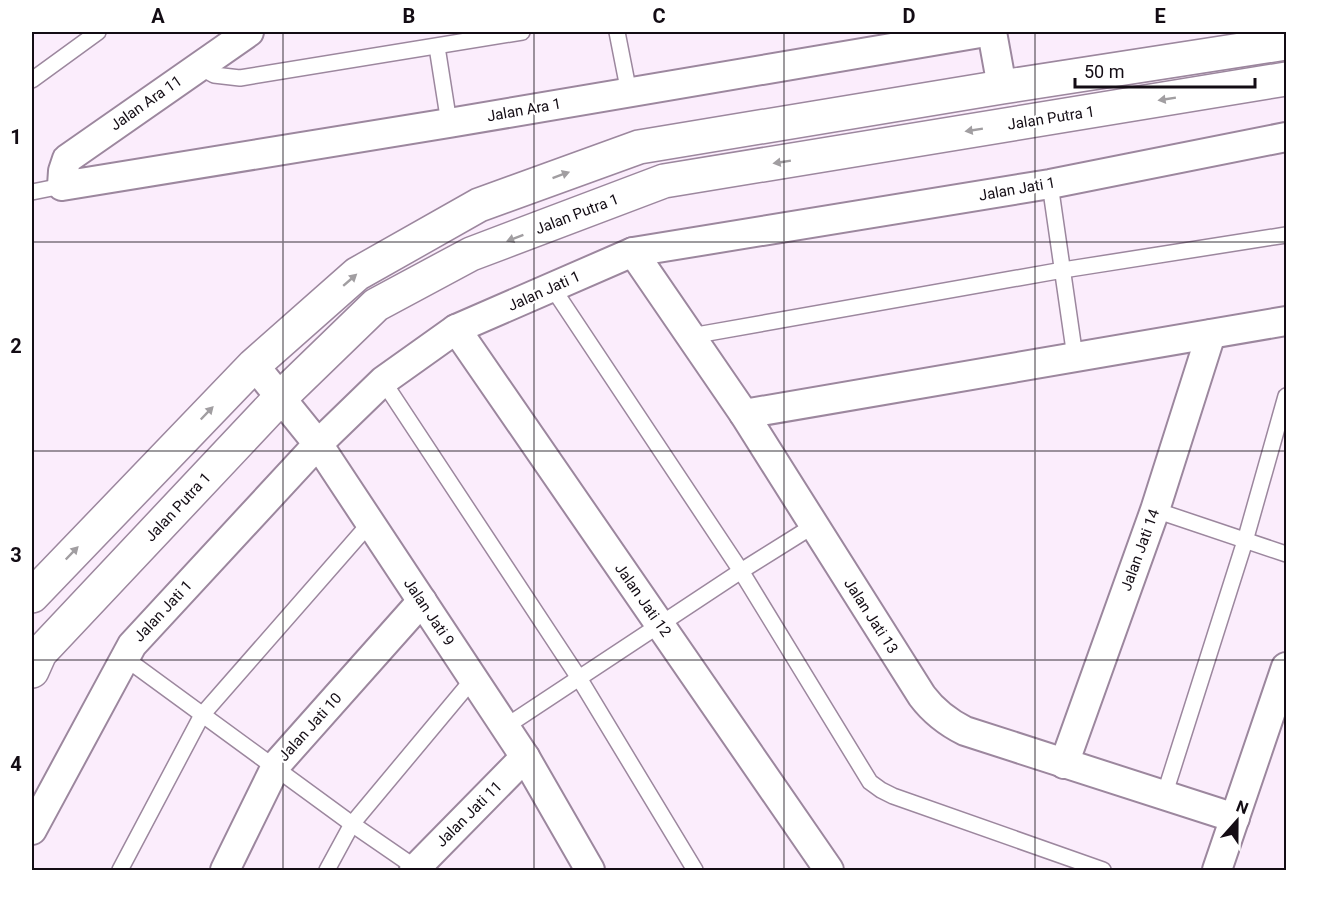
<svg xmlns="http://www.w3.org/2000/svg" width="1318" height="902" viewBox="0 0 1318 902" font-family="Roboto,sans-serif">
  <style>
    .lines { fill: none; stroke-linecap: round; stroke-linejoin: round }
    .lane-casing { stroke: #9c879e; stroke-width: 18 }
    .street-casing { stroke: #9c879e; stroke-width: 32 }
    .secondary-casing { stroke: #9c879e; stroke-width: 36 }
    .lane { stroke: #fff; stroke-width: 15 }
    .street { stroke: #fff; stroke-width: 28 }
    .secondary { stroke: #fff; stroke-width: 33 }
    .oneway { fill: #a19ea1 }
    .grid { fill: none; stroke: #130c14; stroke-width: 1.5; stroke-opacity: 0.55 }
    .labels { text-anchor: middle; stroke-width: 4.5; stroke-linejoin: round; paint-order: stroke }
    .street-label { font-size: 15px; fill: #130c14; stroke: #fff }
    .neatline { fill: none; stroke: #130c14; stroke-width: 2 }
    .grid-label { font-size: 20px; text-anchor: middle; font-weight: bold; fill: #130c14 }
  </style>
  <rect width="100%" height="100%" fill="#fbedfc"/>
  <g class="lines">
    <!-- lane casing -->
    <g class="lane-casing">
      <g id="lane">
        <path d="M617 32 629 93"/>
        <path d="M437 47 449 123"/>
        <path d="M198 66 214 75 240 78 522 32"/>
        <path d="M32 80 98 32"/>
        <path d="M1050 184 1075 357"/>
        <path d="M32 192 62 186"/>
        <path d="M552 287 741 571 870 782 881 790 893 796 1103 870"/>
        <path d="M691 336 1063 270 1286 235"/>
        <path d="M383 381 579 678 695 870"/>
        <path d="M1155 510 1286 554"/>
        <path d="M125 658 352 824 416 868"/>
        <path d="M505 727 741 571 813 526"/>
        <path d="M1164 796 1245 541 1286 396"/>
        <path d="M120 870 202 715 370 523"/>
        <path d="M327 870 352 824 473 679"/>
      </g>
    </g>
    <!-- street casing -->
    <g class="street-casing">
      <g id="street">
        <path d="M249 32 67 159 63 171 62 186 449 123 986 32"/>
        <path d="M992 32 1002 87"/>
        <path d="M633 252 744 414 922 696C934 712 947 722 965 731L1235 818"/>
        <path d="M456 329 829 870"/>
        <path d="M254 365 318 444 525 757 590 870"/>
        <path d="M744 414 1286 321"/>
        <path d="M1064 764 1155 510 1211 334"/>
        <path d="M32 830 132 645 318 444 383 381 456 329 633 252 1050 184 1286 137"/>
        <path d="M225 870 277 764 422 601"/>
        <path d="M414 870 525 757"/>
        <path d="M1217 870 1286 667"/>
      </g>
    </g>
    <!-- secondary casing -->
    <g class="secondary-casing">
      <g id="secondary">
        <path d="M32 596 254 365 357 274 479 205 639 147 1002 87 1286 43"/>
        <path d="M32 671 40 653 281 397 376 305 471 254 664 181 1286 79"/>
      </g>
    </g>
    <!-- lane -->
    <use href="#lane" class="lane"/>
    <!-- street -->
    <use href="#street" class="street"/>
    <!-- secondary -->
    <use href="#secondary" class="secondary"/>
  </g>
  <!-- one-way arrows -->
  <defs><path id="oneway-solid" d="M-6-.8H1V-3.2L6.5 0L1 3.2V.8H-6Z" transform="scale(1.5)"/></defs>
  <g class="oneway">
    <use href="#oneway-solid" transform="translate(1167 99) rotate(171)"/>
    <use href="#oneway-solid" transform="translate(974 130) rotate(171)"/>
    <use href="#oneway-solid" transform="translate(782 162) rotate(171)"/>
    <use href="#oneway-solid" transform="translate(561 175) rotate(-20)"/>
    <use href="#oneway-solid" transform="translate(515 238) rotate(159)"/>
    <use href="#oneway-solid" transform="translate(350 280) rotate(-41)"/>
    <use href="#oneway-solid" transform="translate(207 413) rotate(-46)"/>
    <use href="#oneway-solid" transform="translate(72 553) rotate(-46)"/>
  </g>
  <!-- grid -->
  <path class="grid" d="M283 32V870M534 32V870M784 32V870M1035 32V870M32 242H1286M32 451H1286M32 660H1286"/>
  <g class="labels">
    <!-- street labels -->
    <g class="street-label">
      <text transform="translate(146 103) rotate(-35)" y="5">Jalan Ara 11</text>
      <text transform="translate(524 110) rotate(-10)" y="5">Jalan Ara 1</text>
      <text transform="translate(1051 118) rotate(-9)" y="5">Jalan Putra 1</text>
      <text transform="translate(1017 189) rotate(-10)" y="5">Jalan Jati 1</text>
      <text transform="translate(577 214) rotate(-21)" y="5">Jalan Putra 1</text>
      <text transform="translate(544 291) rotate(-24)" y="5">Jalan Jati 1</text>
      <text transform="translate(178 507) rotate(-47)" y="5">Jalan Putra 1</text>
      <text transform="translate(1140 550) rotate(-70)" y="5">Jalan Jati 14</text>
      <text transform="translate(643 600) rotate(55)" y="5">Jalan Jati 12</text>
      <text transform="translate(163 611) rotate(-47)" y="5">Jalan Jati 1</text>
      <text transform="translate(429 612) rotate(56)" y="5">Jalan Jati 9</text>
      <text transform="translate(871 616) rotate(57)" y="5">Jalan Jati 13</text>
      <text transform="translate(310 727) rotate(-48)" y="5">Jalan Jati 10</text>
      <text transform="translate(469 814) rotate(-45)" y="5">Jalan Jati 11</text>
    </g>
  </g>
  <!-- border -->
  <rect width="1318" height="902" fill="none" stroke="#ffffff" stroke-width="66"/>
  <!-- north arrow -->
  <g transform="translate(1237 821) rotate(21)" stroke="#ffffff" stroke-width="4.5" paint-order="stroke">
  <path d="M0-4.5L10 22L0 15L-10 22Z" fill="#130c14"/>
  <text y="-9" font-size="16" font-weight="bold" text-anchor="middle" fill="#130c14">N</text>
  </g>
  <!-- scale -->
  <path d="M1075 78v9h180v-9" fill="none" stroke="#130c14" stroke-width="3"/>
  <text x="1084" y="78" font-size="18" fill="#130c14" stroke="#ffffff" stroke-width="4.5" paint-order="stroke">50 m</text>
  <rect x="33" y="33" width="1252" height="836" class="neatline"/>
  <g class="grid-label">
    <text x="158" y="23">A</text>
    <text x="409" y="23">B</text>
    <text x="659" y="23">C</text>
    <text x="909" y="23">D</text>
    <text x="1160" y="23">E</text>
    <text x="16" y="144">1</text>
    <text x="16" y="353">2</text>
    <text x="16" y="562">3</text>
    <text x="16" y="771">4</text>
  </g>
</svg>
